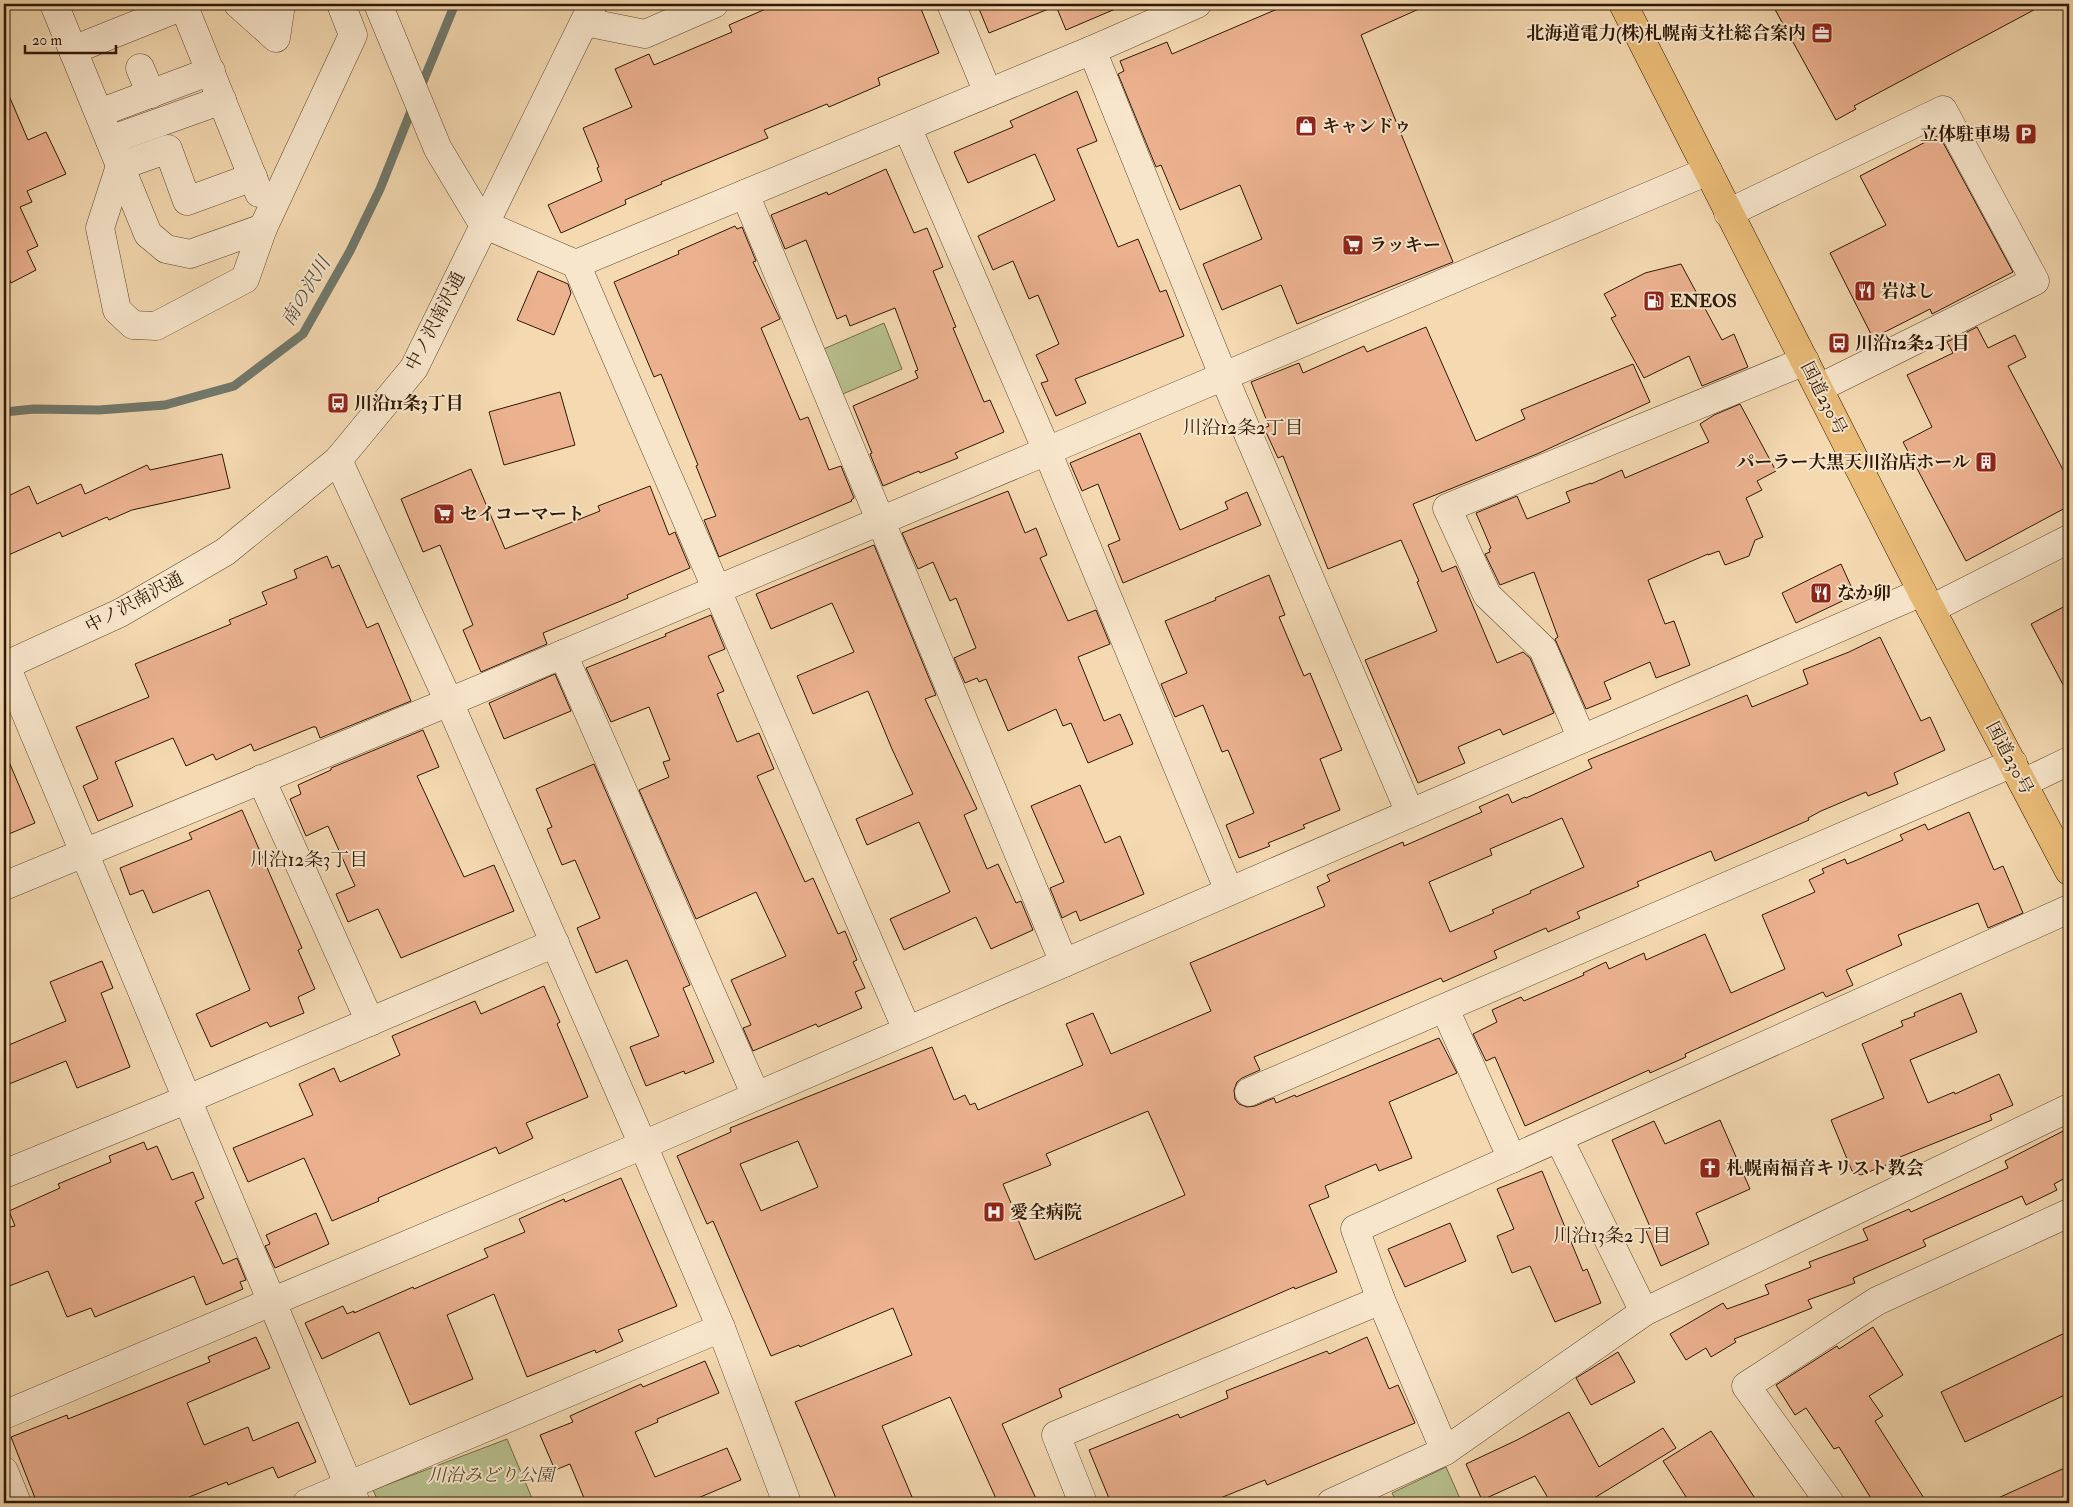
<svg xmlns="http://www.w3.org/2000/svg" width="2073" height="1507" viewBox="0 0 2073 1507" font-family="'IM FELL Double Pica','Noto Serif JP',serif">
  <style>
    .green { fill: #b8c08e; stroke: #736c48 }
    .lines { fill: none; stroke-linecap: round; stroke-linejoin: round }
    .stream { stroke: #71796d; stroke-width: 9 }
    .building { fill: #ecb290; stroke: #2e1803; fill-rule: evenodd }
    .minor-casing { stroke: #60482e; stroke-width: 29 }
    .highway-casing { stroke: #2e1803; stroke-width: 29 }
    .minor { stroke: #f8e6cc; stroke-width: 28 }
    .highway { stroke: #eabc78; stroke-width: 28 }
    .labels { text-anchor: middle; stroke-width: 4; stroke-linejoin: round; paint-order: stroke }
    .poi-label { font-size: 18px; font-weight: bold; fill: #2e1803; stroke: #f8e6cc; text-anchor: start }
    .street-label { font-size: 18px; fill: #2e1803; stroke: #f8e6cc }
    .park-label { font-size: 18px; font-style: italic; fill: #574a2d; stroke: #f8e6cc }
    .water-label { font-size: 19px; font-style: italic; fill: #555041; stroke: #f8e6cc }
    .neighbourhood-label { font-size: 19px; fill: #2e1803; stroke: #f8e6cc }
  </style>
  <rect width="100%" height="100%" fill="#f4d9b1"/>
  <filter id="stains"><feTurbulence type="fractalNoise" baseFrequency=".004" numOctaves="4"/><feColorMatrix values="0 0 0 0 .2 0 0 0 0 .09 0 0 0 0 .02 0 0 0 .5 -.17"/></filter>
  <radialGradient id="worn" r=".72"><stop offset=".6" stop-color="#630" stop-opacity="0"/><stop offset="1" stop-color="#630" stop-opacity=".3"/></radialGradient>
  <!-- green -->
  <g class="green">
    <path d="M884 323 902 369 838 396 819 351Z"/>
    <path d="M507 1439 534 1503H379L373 1490Z"/>
    <path d="M1446 1467 1462 1503H1397L1392 1493Z"/>
  </g>
  <g class="lines">
    <!-- stream -->
    <g class="stream">
      <path d="M420 89 455 4"/>
      <path d="M4 412 34 409 99 410 165 405 234 386 303 334 350 251 380 189 413 106"/>
    </g>
  </g>
  <!-- building -->
  <g class="building">
    <path d="M777 4H919L939 53 878 78 880 85 829 107 827 104 764 130 768 138 661 182 662 184 625 200 626 204 561 233 548 205 602 181 597 168 599 167 583 128 632 107 615 69 649 54 654 65 732 32 729 25Z"/>
    <path d="M977 4H1127L1066 30 1056 6 989 33Z"/>
    <path d="M1289 4H1430L1361 35 1453 262 1297 324 1281 285 1222 310 1203 264 1262 239 1240 185 1180 210 1161 165 1156 167 1118 74 1124 71 1120 61 1167 42 1172 54Z"/>
    <path d="M1772 4H2045L1854 106 1856 109 1836 120Z"/>
    <path d="M4 84 28 140 46 132 66 174 27 191 32 202 20 207 38 246 27 251 36 270 11 283 4 268Z"/>
    <path d="M1077 91 1097 141 1077 149 1118 247 1138 239 1160 292 1166 290 1184 336 1075 379 1086 403 1056 416 1041 383 1048 381 1036 355 1059 344 1038 295 1029 299 1013 261 993 270 978 236 1055 200 1035 154 968 183 954 152 1013 127 1010 121Z"/>
    <path d="M1939 135 2013 272 1932 314 1930 309 1873 338 1830 253 1886 225 1860 176Z"/>
    <path d="M886 169 914 233 927 228 943 267 933 271 956 327 953 328 984 402 990 400 1004 432 955 453 958 458 920 473 919 471 883 486 870 454 872 453 853 406 918 378 915 371 918 370 895 308 850 326 846 315 837 319 806 240 785 249 771 215 827 192 828 195Z"/>
    <path d="M735 226 737 229 742 227 756 261 753 262 780 319 761 328 800 420 808 417 829 470 841 466 854 498 851 500 852 501 719 557 704 520 716 516 696 466 698 465 661 374 654 377 614 282 679 254 678 251Z"/>
    <path d="M1681 264 1722 340 1734 334 1748 367 1702 386 1689 356 1644 378 1611 318 1616 316 1604 294 1645 273Z"/>
    <path d="M538 271 568 284 571 293 554 335 517 320Z"/>
    <path d="M1426 327 1476 441 1525 419 1521 410 1633 364 1650 402 1537 454 1413 504 1442 572 1456 566 1497 663 1523 652 1530 658 1554 713 1503 735 1500 729 1458 747 1465 763 1418 783 1365 660 1437 631 1417 582 1419 581 1401 540 1328 569 1283 456 1278 458 1264 428 1269 426 1251 382 1299 363 1303 373 1364 346 1367 352Z"/>
    <path d="M1977 327 1988 348 2015 335 2026 357 2008 366 2069 481V506L1966 561 1903 442 1932 427 1907 375 1953 353 1947 342Z"/>
    <path d="M560 392 575 445 504 465 489 412Z"/>
    <path d="M1740 404 1776 471 1757 481 1762 490 1746 498 1763 537 1755 540 1749 556 1725 565 1719 551 1708 555V554L1648 580 1665 624 1674 621 1690 665 1656 678 1650 662 1604 682 1611 699 1586 709 1555 639 1558 637 1534 572 1500 585 1485 554 1490 552 1489 549 1491 548 1476 513 1517 496 1527 519 1570 502 1566 492 1591 483V484L1622 470 1625 478 1709 442 1700 424 1714 415Z"/>
    <path d="M1140 433 1180 530 1228 509 1225 502 1247 492 1261 525 1123 583 1108 545 1120 540 1098 484 1082 491 1070 463Z"/>
    <path d="M222 454 230 488 132 510 109 520 107 517 62 537 60 532 4 557V498L29 486 37 504 81 484 85 494 147 465 150 470Z"/>
    <path d="M471 469 505 549 600 511 598 506 650 486 669 535 675 532 690 568 627 595 628 598 543 633 547 644 481 672 463 630 473 625 440 545 423 552 401 499Z"/>
    <path d="M1008 491 1025 533 1036 528 1047 555 1040 558 1068 621 1096 610 1110 644 1078 657 1104 721 1120 714 1133 744 1088 763 1071 723 1063 726 1056 709 1008 731 986 679 979 682 977 678 965 683 954 658 976 648 956 598 950 601 933 562 918 569 902 533Z"/>
    <path d="M874 545 936 695 925 699 977 809 964 815 987 869 998 864 1016 903 1021 901 1033 930 991 949 976 917 904 950 890 919 950 892 919 822 867 845 856 819 913 794 892 749 868 691 813 714 797 676 854 652 832 603 771 629 756 594Z"/>
    <path d="M327 556 332 568 339 565 367 628 378 623 411 701 320 738 316 727H313L254 751 251 744 216 760 213 754 186 766 173 738 115 762 133 806 98 821 83 786 98 779 76 727 149 697 135 664 231 624 229 620 267 604 262 592 297 578 294 570Z"/>
    <path d="M1841 564 1855 595 1796 623 1782 593Z"/>
    <path d="M1269 575 1285 615 1279 617 1304 676 1310 673 1342 750 1320 759 1340 810 1303 825 1305 828 1268 843 1270 846 1239 858 1226 825 1254 813 1228 750 1222 752 1203 705 1175 717 1161 684 1187 673 1165 621 1216 600 1215 598Z"/>
    <path d="M2069 604V696L2031 624Z"/>
    <path d="M711 615 725 649 708 656 724 691 717 694 737 742 759 733 774 769 757 776 805 882 813 878 838 934 845 931 857 960 853 962 865 988 855 992 862 1008 818 1027 816 1024 753 1051 743 1028 751 1025 731 980 786 956 756 892 696 919 639 790 669 777 663 762 670 760 649 707 611 722 586 668 666 636 665 634Z"/>
    <path d="M1880 637 1921 721 1930 717 1945 750 1894 773 1898 784 1868 796 1866 792 1821 811 1808 818 1809 820 1715 861 1711 851 1637 882 1639 886 1577 912 1580 918 1548 932 1546 928 1494 951 1497 958 1443 982 1441 978 1254 1057 1260 1070 1242 1078 1237 1082 1234 1090 1235 1099 1239 1104 1247 1107 1255 1106 1274 1098 1276 1103 1295 1095 1296 1097 1439 1038 1457 1073 1389 1102 1412 1158 1379 1171 1376 1164 1325 1186 1329 1197 1309 1205 1337 1272 1295 1289 1294 1287 1059 1389 1062 1397 1002 1424 1038 1503H998L950 1397 882 1426 912 1497 897 1503H838L795 1402 912 1355 893 1308 800 1347 799 1345 771 1356 713 1221 707 1224 677 1156 731 1132 730 1128 932 1047 954 1100 965 1095 970 1105 975 1103 978 1110 1083 1065 1066 1024 1093 1013 1111 1054 1211 1011 1190 963 1325 906 1317 887 1330 881 1327 875 1403 842 1404 846 1482 812 1479 807 1508 794 1512 803 1525 797 1526 798 1592 768 1588 760 1747 695 1752 707 1808 684 1803 670 1849 652ZM1562 818 1584 867 1530 891 1531 893 1492 910 1494 913 1450 932 1429 882 1492 855 1490 849ZM1148 1111 1185 1195 1035 1260 1003 1184 1051 1165 1046 1154ZM798 1141 818 1187 761 1211 740 1164Z"/>
    <path d="M555 674 571 711 504 739 489 703Z"/>
    <path d="M423 730 439 767 417 776 464 877 494 865 514 911 401 958 378 909 348 922 336 894 355 886 328 826 306 836 290 799 301 794 298 785 331 770V768Z"/>
    <path d="M4 750 35 823 4 836Z"/>
    <path d="M594 764 690 985 683 988 714 1062 685 1074 684 1071 646 1086 630 1047 659 1036 627 960 596 973 577 928 600 918 575 860 562 865 547 829 552 827 536 789Z"/>
    <path d="M1080 785 1105 843 1120 836 1144 894 1080 921 1076 911 1062 918 1050 888 1064 882 1031 806Z"/>
    <path d="M242 810 302 948 298 950 315 989 298 997 304 1013 270 1027 267 1022 211 1047 196 1014 250 990 209 890 153 913 143 890 130 895 120 868 192 839 189 833Z"/>
    <path d="M1969 812 1994 870 2003 866 2023 913 1988 928 1978 903 1898 935 1902 945 1846 970 1853 985 1826 997 1823 992 1685 1054 1686 1057 1650 1073 1649 1070 1525 1126 1495 1057 1486 1061 1473 1034 1497 1022 1492 1010 1521 997 1524 1001 1584 975 1583 973 1606 962 1609 969 1644 953 1646 960 1705 934 1731 993 1785 969 1762 915 1815 892 1809 880 1824 873 1822 869 1845 859 1847 864 1857 860 1903 840 1900 835 1925 824 1928 830Z"/>
    <path d="M102 961 113 988 101 993 130 1067 77 1088 66 1061 4 1086V1047L66 1021 50 982Z"/>
    <path d="M544 986 560 1022 557 1024 588 1097 526 1123 533 1138 499 1154 496 1147 378 1198 379 1201 332 1221 304 1158 248 1182 233 1148 313 1115 299 1084 334 1068 340 1082 400 1055 392 1036 475 1001 481 1014Z"/>
    <path d="M1961 993 1977 1032 1910 1060 1928 1103 1954 1092 1955 1094 1999 1074 2013 1105 1990 1115 1992 1120 1900 1157 1901 1159 1861 1175 1852 1171 1831 1120 1884 1098 1862 1044 1903 1026 1901 1021 1915 1016 1914 1013Z"/>
    <path d="M1720 1120 1750 1189 1696 1213 1709 1244 1661 1266 1646 1231 1651 1229 1612 1140 1654 1121 1665 1144Z"/>
    <path d="M2069 1128V1176L2054 1184 2057 1190 2026 1205 2022 1196 1923 1240 1926 1246 1853 1278 1855 1283 1808 1300 1812 1308 1734 1339 1736 1342 1711 1357 1706 1348 1686 1360 1670 1334 1723 1303 1727 1309 1769 1294 1765 1285 1811 1267 1809 1262 1868 1240 1863 1229 1909 1209 1911 1212 2008 1168 2005 1161Z"/>
    <path d="M144 1142 147 1150 157 1146 172 1180 193 1172 204 1198 195 1202 223 1264 237 1258 246 1280 240 1282 243 1289 206 1305 194 1276 95 1317 91 1308 67 1317 48 1271 4 1288V1228L15 1226 9 1211 60 1188 58 1184 111 1162 109 1156Z"/>
    <path d="M1542 1171 1583 1271 1587 1269 1601 1303 1555 1322 1530 1266 1512 1273 1497 1236 1514 1229 1497 1189Z"/>
    <path d="M621 1178 677 1306 618 1330 623 1341 596 1353 595 1350 527 1377 494 1294 447 1315 473 1379 410 1405 379 1332 322 1359 305 1323 343 1306 347 1314 354 1311V1313L413 1287 414 1289 488 1257 484 1249 525 1232 519 1219 564 1199 565 1202Z"/>
    <path d="M316 1213 329 1244 275 1268 265 1246 270 1244 266 1235Z"/>
    <path d="M1450 1223 1466 1261 1405 1287 1388 1249Z"/>
    <path d="M1873 1327 1903 1375 1869 1396 1883 1416 1875 1421 1927 1503H1874L1839 1447 1834 1449 1806 1408 1795 1415 1776 1385 1837 1346 1839 1349Z"/>
    <path d="M2069 1331V1393L1965 1442 1941 1392Z"/>
    <path d="M256 1337 270 1368 187 1403 204 1445 248 1427 253 1441 298 1422 316 1462 278 1478 273 1467 228 1485 227 1482 174 1503H37L11 1437 67 1415 68 1419 210 1362 208 1357Z"/>
    <path d="M1367 1337 1389 1389 1398 1385 1415 1423 1267 1485 1265 1480 1208 1503H1111L1089 1450 1178 1414 1180 1418 1228 1398 1226 1391 1327 1351 1329 1354Z"/>
    <path d="M1618 1352 1635 1382 1591 1405 1576 1378Z"/>
    <path d="M705 1361 719 1393 657 1419 658 1422 635 1432 655 1477 727 1448 741 1480 686 1503H586L570 1464 555 1470 540 1435 573 1422 570 1416 641 1384 643 1387Z"/>
    <path d="M1569 1412 1599 1467 1663 1428 1676 1448 1586 1503H1551L1535 1476 1482 1500 1466 1464 1517 1440Z"/>
    <path d="M1711 1431 1758 1503H1690L1663 1461Z"/>
    <path d="M2069 1466V1503H1987Z"/>
  </g>
  <g class="lines">
    <!-- minor casing -->
    <g class="minor-casing">
      <g id="minor">
        <path d="M54 4 148 234 166 249 190 254 263 228 353 35 341 4"/>
        <path d="M183 4 259 193"/>
        <path d="M238 4 276 38 281 4"/>
        <path d="M378 4 438 149 483 224 576 264 1092 50 1197 4"/>
        <path d="M951 4 988 93"/>
        <path d="M585 22 645 34 714 4"/>
        <path d="M73 50 188 4"/>
        <path d="M1092 50 1223 375 1410 813"/>
        <path d="M140 68 151 94"/>
        <path d="M99 113 211 71"/>
        <path d="M907 127 1047 451 1229 891"/>
        <path d="M110 140 222 100"/>
        <path d="M253 177 187 201 168 149 120 166 100 228 117 310 133 325 156 326 245 279 263 228"/>
        <path d="M745 194 1064 963"/>
        <path d="M1728 213 1943 110 2035 281 1819 388"/>
        <path d="M576 264 907 1030"/>
        <path d="M338 460 449 702 643 1145 721 1328 787 1503"/>
        <path d="M1931 609 2069 539"/>
        <path d="M563 654 756 1096"/>
        <path d="M4 666 120 613 225 552 338 460 414 368 593 4"/>
        <path d="M6 666 356 1503"/>
        <path d="M1582 739 1543 649 1487 595 1447 508 1805 361"/>
        <path d="M261 779 370 1022"/>
        <path d="M2023 783 2069 761"/>
        <path d="M4 886 449 702 1047 451 1708 171"/>
        <path d="M1445 1009 1512 1159"/>
        <path d="M1249 1092 2013 763"/>
        <path d="M1559 1139 1644 1312"/>
        <path d="M4 1174 188 1099 555 943"/>
        <path d="M4 1415 643 1145 1922 592"/>
        <path d="M1445 1451 1381 1300 1355 1229 2069 909"/>
        <path d="M4 1471 17 1503"/>
        <path d="M307 1503 721 1328"/>
        <path d="M1083 1503 1056 1435 1381 1300"/>
        <path d="M1331 1503 1445 1451 1644 1312 2069 1108"/>
        <path d="M1830 1503 1746 1386 1877 1301 2069 1213"/>
      </g>
    </g>
    <!-- highway casing -->
    <g class="highway-casing">
      <path id="highway" d="M1623 4 1922 592 2069 871"/>
    </g>
    <!-- minor -->
    <use href="#minor" class="minor"/>
    <!-- highway -->
    <use href="#highway" class="highway"/>
  </g>
  <!-- icons -->
  <defs>
    <g id="office-square" transform="scale(1.125)"><rect x="-9" y="-9" width="18" height="18" rx="4" fill="#8f2418" stroke="#f8e6cc"/><path d="M-6-3h4V-5.5h4V-3h4V5H-6ZM-1-4.5V-3h2v-1.5ZM-6 0V1H6V0Z" fill="#fff"/></g>
    <g id="shop-square" transform="scale(1.125)"><rect x="-9" y="-9" width="18" height="18" rx="4" fill="#8f2418" stroke="#f8e6cc"/><path d="M-5-2.5h2.3a2.7 3.5 0 0 1 5.4 0H5L5.5 6h-11ZM-1.5-2.5h3a1.5 2.3 0 0 0-3 0Z" fill="#fff"/></g>
    <g id="parking-square" transform="scale(1.125)"><rect x="-9" y="-9" width="18" height="18" rx="4" fill="#8f2418" stroke="#f8e6cc"/><path d="M-3.5-5.5H1a3.5 3.5 0 0 1 0 7H-1V5.5H-3.5ZM-1-3.4V-.6H.8a1.4 1.4 0 0 0 0-2.8Z" fill="#fff"/></g>
    <g id="supermarket-square" transform="scale(1.125)"><rect x="-9" y="-9" width="18" height="18" rx="4" fill="#8f2418" stroke="#f8e6cc"/><path d="M-6-5.5h2.5l.6 2H6L4.5 2H-2.5L-4.4-4H-6ZM-1.5 3.2a1.3 1.3 0 1 0 .1 0ZM3 3.2a1.3 1.3 0 1 0 .1 0Z" fill="#fff"/></g>
    <g id="restaurant-square" transform="scale(1.125)"><rect x="-9" y="-9" width="18" height="18" rx="4" fill="#8f2418" stroke="#f8e6cc"/><path d="M-5-6h1v4h1v-4h1v4h1v-4h1v5L-1.5 .5V6h-2V.5L-5-1ZM5-6V6H3V1.5H1.5Q1.5-4 5-6Z" fill="#fff"/></g>
    <g id="fuel-square" transform="scale(1.125)"><rect x="-9" y="-9" width="18" height="18" rx="4" fill="#8f2418" stroke="#f8e6cc"/><path d="M-5.5-6h7V0h2V4h1.3V-2.5L3-4.5l.8-.8L6-3V5H2.5V1h-1V6h-7ZM-4.2-4.7v3.2H.2V-4.7Z" fill="#fff"/></g>
    <g id="bus-square" transform="scale(1.125)"><rect x="-9" y="-9" width="18" height="18" rx="4" fill="#8f2418" stroke="#f8e6cc"/><path d="M-5-6H5V4H4V6H2V4H-2V6H-4V4H-5ZM-3.5-4V0h7V-4ZM-3.5 1.2v1.5H-2V1.2ZM2 1.2v1.5H3.5V1.2Z" fill="#fff"/></g>
    <g id="building-square" transform="scale(1.125)"><rect x="-9" y="-9" width="18" height="18" rx="4" fill="#8f2418" stroke="#f8e6cc"/><path d="M-4-6H4V6H1V3H-1V6H-4ZM-2.5-4.3h1.7v1.8h-1.7ZM.8-4.3h1.7v1.8H.8ZM-2.5-1h1.7V.8h-1.7ZM.8-1h1.7V.8H.8Z" fill="#fff"/></g>
    <g id="church-square" transform="scale(1.125)"><rect x="-9" y="-9" width="18" height="18" rx="4" fill="#8f2418" stroke="#f8e6cc"/><path d="M-1.2-6h2.4v3.5h3.3v2.4h-3.3V6h-2.4V-.1h-3.3v-2.4h3.3Z" fill="#fff"/></g>
    <g id="hospital-square" transform="scale(1.125)"><rect x="-9" y="-9" width="18" height="18" rx="4" fill="#8f2418" stroke="#f8e6cc"/><path d="M-5-5h3v3.5h4V-5h3V5h-3V1.5h-4V5h-3Z" fill="#fff"/></g>
  </defs>
  <g fill-rule="evenodd">
    <use href="#office-square" x="1822" y="33"/>
    <use href="#shop-square" x="1306" y="126"/>
    <use href="#parking-square" x="2026" y="134"/>
    <use href="#supermarket-square" x="1353" y="245"/>
    <use href="#restaurant-square" x="1865" y="291"/>
    <use href="#fuel-square" x="1654" y="301"/>
    <use href="#bus-square" x="1839" y="343"/>
    <use href="#bus-square" x="338" y="403"/>
    <use href="#building-square" x="1986" y="462"/>
    <use href="#supermarket-square" x="444" y="514"/>
    <use href="#restaurant-square" x="1821" y="593"/>
    <use href="#church-square" x="1710" y="1168"/>
    <use href="#hospital-square" x="994" y="1212"/>
  </g>
  <g class="labels">
    <!-- poi labels -->
    <g class="poi-label">
      <text x="1806" y="39" text-anchor="end">北海道電力(株)札幌南支社総合案内</text>
      <text x="1322" y="132">キャンドゥ</text>
      <text x="2010" y="140" text-anchor="end">立体駐車場</text>
      <text x="1369" y="251">ラッキー</text>
      <text x="1881" y="297">岩はし</text>
      <text x="1670" y="307">ENEOS</text>
      <text x="1855" y="349">川沿12条2丁目</text>
      <text x="354" y="409">川沿11条3丁目</text>
      <text x="1970" y="468" text-anchor="end">パーラー大黒天川沿店ホール</text>
      <text x="460" y="520">セイコーマート</text>
      <text x="1837" y="599">なか卯</text>
      <text x="1726" y="1174">札幌南福音キリスト教会</text>
      <text x="1010" y="1218">愛全病院</text>
    </g>
    <!-- street labels -->
    <g class="street-label">
      <text transform="translate(435 321) rotate(-63)" y="6">中ノ沢南沢通</text>
      <text transform="translate(1824 398) rotate(63)" y="6">国道230号</text>
      <text transform="translate(134 602) rotate(-28)" y="6">中ノ沢南沢通</text>
      <text transform="translate(2010 758) rotate(62)" y="6">国道230号</text>
    </g>
    <!-- park labels -->
    <g class="park-label">
      <text x="491" y="1481">川沿みどり公園</text>
    </g>
    <!-- water labels -->
    <g class="water-label">
      <text transform="translate(305 291) rotate(-59)" y="7">南の沢川</text>
    </g>
    <!-- neighbourhood labels -->
    <g class="neighbourhood-label">
      <text x="1243" y="434">川沿12条2丁目</text>
      <text x="309" y="866">川沿12条3丁目</text>
      <text x="1612" y="1242">川沿13条2丁目</text>
    </g>
  </g>
  <!-- margin -->
  <rect width="2073" height="1507" fill="none" stroke="#f4d9b1" stroke-width="20"/>
  <rect x="5" y="5" width="2063" height="1497" fill="none" stroke="#2e1803" stroke-width="2.5"/>
  <rect x="10" y="10" width="2053" height="1487" fill="none" stroke="#2e1803"/>
  <!-- scale -->
  <path d="M25 45v8h91v-8" fill="none" stroke="#2e1803" stroke-width="2.5"/>
  <text x="32" y="45" font-size="15" fill="#2e1803" stroke="#f8e6cc" stroke-width="4" paint-order="stroke">20 m</text>
  <rect width="100%" height="100%" filter="url(#stains)"/>
  <rect width="100%" height="100%" fill="url(#worn)"/>
</svg>
